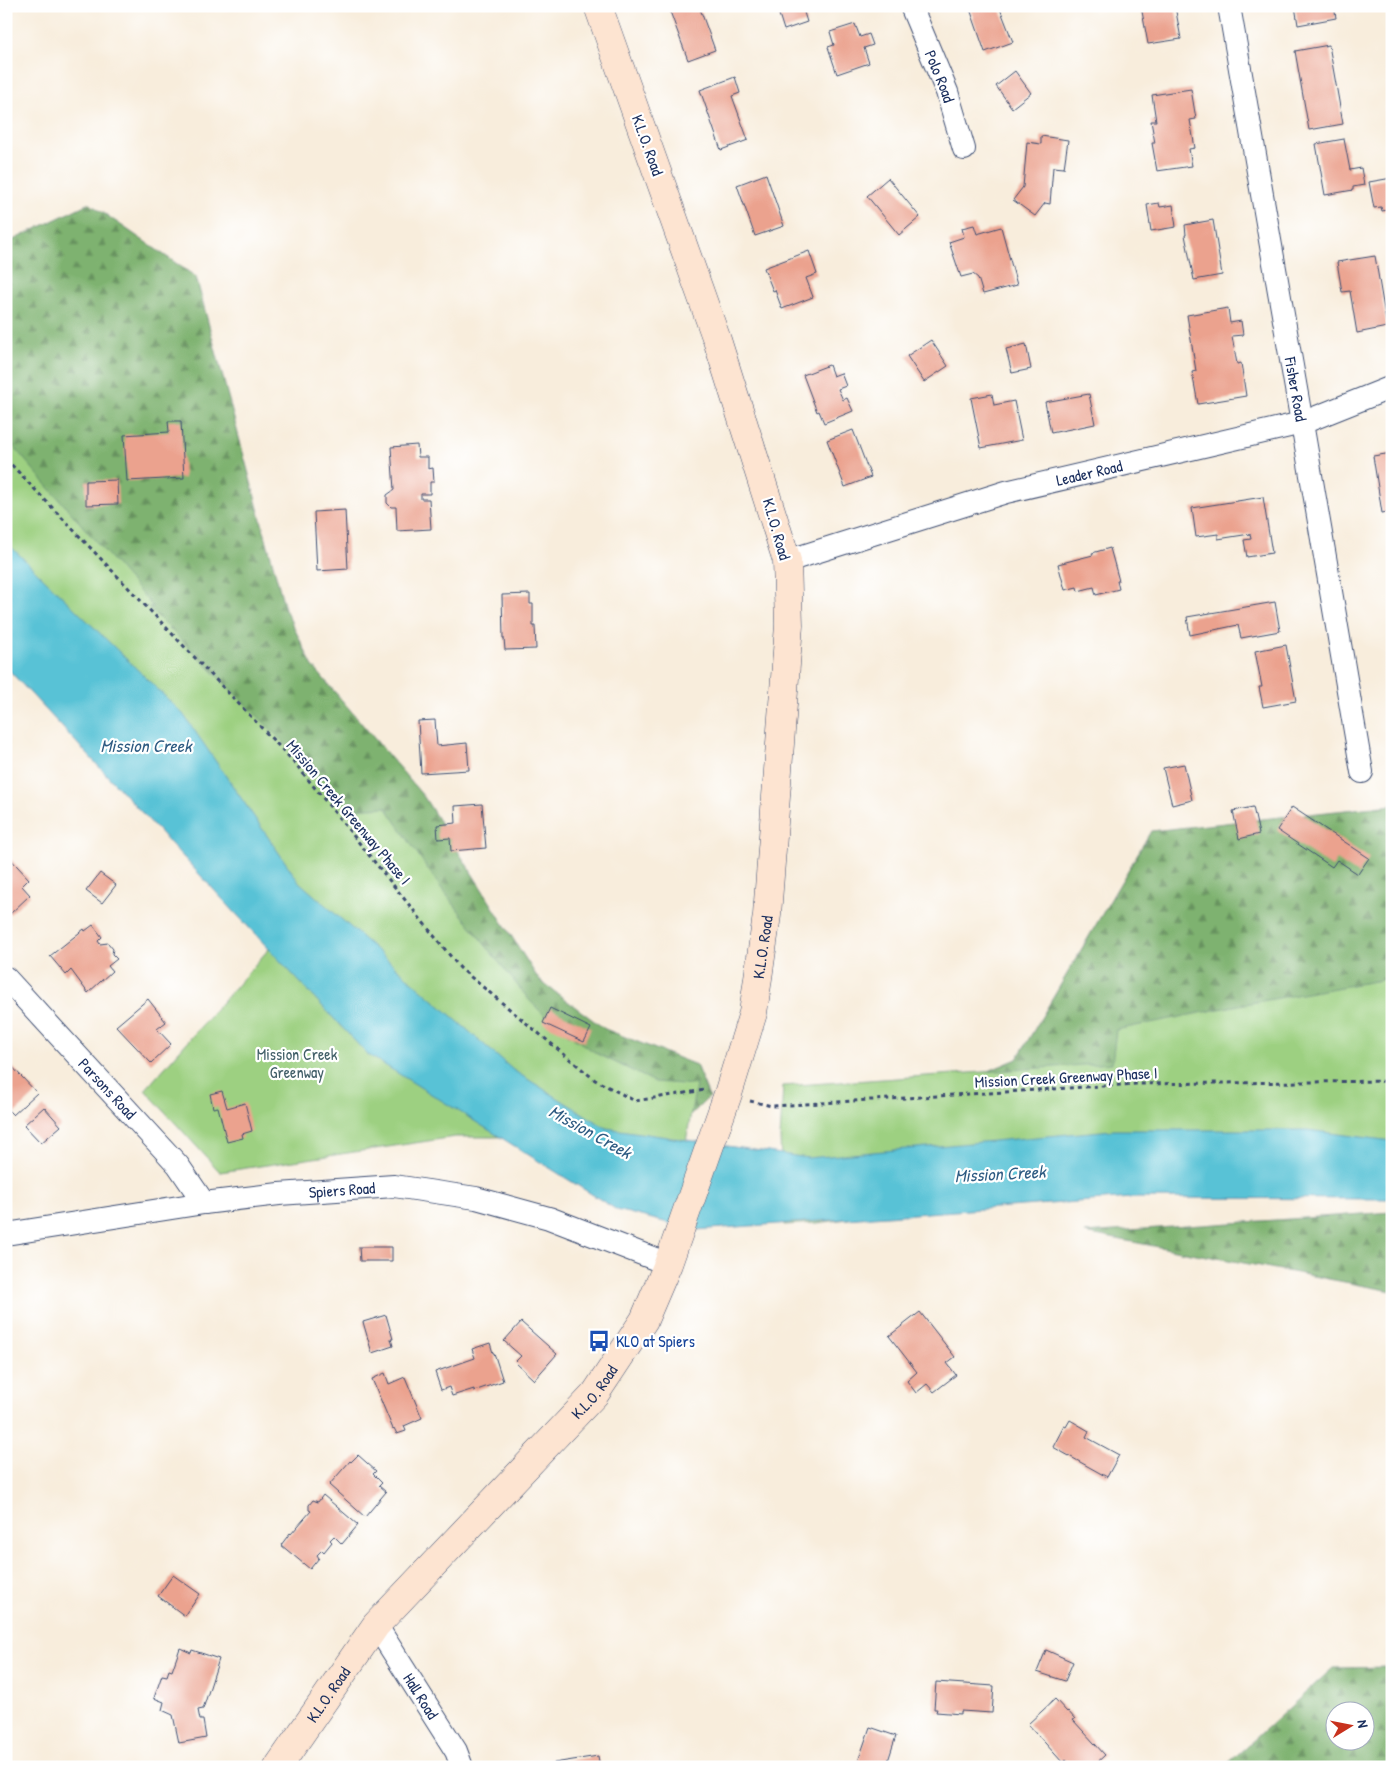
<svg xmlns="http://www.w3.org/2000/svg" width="1398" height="1773" viewBox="0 0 1398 1773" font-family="'Patrick Hand',sans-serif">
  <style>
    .forest { fill: url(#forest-firs); stroke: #4c7066; fill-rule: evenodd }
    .park { fill: #9dd081; stroke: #5c8070 }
    .water { fill: #59c2d6; stroke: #3a789a }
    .building { fill: #eba28e }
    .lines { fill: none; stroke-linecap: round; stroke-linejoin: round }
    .street-casing { stroke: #3c4c71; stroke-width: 24 }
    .secondary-casing { stroke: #3c4c71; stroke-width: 29 }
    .path { stroke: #3c4c71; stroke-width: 3; stroke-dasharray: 4 4; stroke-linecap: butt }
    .street { stroke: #fff; stroke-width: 22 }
    .secondary { stroke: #fde4d1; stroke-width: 28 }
    .labels { text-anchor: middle; stroke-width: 4.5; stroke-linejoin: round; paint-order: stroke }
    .street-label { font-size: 16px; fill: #1b2f5e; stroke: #fff }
    .park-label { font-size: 16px; fill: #425f68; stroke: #fff }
    .transit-label { font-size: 16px; fill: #164399; stroke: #fff; text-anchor: start }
    .water-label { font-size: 18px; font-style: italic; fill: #2e5b82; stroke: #fff }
  </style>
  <defs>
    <pattern id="forest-firs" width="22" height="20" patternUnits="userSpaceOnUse" patternTransform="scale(1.25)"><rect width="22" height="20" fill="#7eb26f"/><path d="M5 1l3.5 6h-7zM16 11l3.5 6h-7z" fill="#66915e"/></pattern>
  </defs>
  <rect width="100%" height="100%" fill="#fff"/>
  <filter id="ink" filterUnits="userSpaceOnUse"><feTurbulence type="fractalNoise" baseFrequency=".02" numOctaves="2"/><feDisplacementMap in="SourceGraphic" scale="10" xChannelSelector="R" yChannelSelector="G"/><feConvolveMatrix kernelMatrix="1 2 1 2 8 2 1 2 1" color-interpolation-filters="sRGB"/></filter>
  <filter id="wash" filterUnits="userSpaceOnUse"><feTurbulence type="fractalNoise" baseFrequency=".0096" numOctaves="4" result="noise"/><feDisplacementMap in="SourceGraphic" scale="20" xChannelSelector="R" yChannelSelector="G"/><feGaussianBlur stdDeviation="1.12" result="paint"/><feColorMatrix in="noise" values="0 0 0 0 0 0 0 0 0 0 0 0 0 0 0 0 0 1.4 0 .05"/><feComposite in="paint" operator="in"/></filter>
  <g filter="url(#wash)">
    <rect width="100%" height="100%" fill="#f8eddc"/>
    <!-- forest -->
    <g class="forest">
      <path d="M89 203 196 277 285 609 312 665 424 797 539 980 605 1029 696 1065 709 1097 689 1117 635 1129 6 538V241H11Z"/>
      <path d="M1392 805V1164L965 1081 1017 1059 1151 831Z"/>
      <path d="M1392 1212V1291L1085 1233Z"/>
      <path d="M1392 1667V1767H1224L1333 1668ZM1366 1710V1740H1336V1710Z"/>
    </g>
    <!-- park -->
    <g class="park">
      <path d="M6 438 153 607H148L351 809 386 807 436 881 482 941 530 1001 554 1025 596 1053 655 1082 696 1085 678 1187 503 1137H455L220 1172 145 1090 296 918 6 635Z"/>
      <path d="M1392 978V1183L979 1202 817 1223 784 1225 780 1138 783 1086 1112 1063 1116 1030 1239 1005Z"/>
    </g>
    <!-- water -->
    <path class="water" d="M6 542 183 714 299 882 513 1070 606 1128 808 1158 1113 1130H1307L1392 1141V1199L1131 1198 696 1230 617 1210 367 1054 6 667Z"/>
    <g id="blocks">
      <!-- building -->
      <g class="building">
        <path d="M668 6H699L715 50 688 60Z"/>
        <path d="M782 6H802L807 22 784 30 777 8Z"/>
        <path d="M969 6H999L1013 42 985 52Z"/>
        <path d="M1141 6H1175L1181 39 1148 44Z"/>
        <path d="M1295 6H1334L1336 18 1298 25Z"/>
        <path d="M855 24 860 37 869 34 873 45 864 48 869 63 837 74 828 47 834 45 830 32Z"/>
        <path d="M1329 45 1343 124 1309 130 1295 51Z"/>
        <path d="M1015 71 1031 93 1012 108 996 86Z"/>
        <path d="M735 77 740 93 732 96 748 140 721 150 700 90Z"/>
        <path d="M1191 89 1196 119 1190 120 1195 148 1189 149 1192 166 1157 171 1152 143H1155L1151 121H1156L1152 95Z"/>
        <path d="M1041 136 1068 140 1064 168 1053 167 1050 204 1045 203 1035 216 1013 200 1023 187 1027 142 1041 144Z"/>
        <path d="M1344 139 1350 170 1361 168 1364 185 1353 187V190L1325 195 1316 144Z"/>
        <path d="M766 174 784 226 755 236 737 185Z"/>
        <path d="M888 178 920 217 899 235 867 196Z"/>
        <path d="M1392 178V209L1382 211 1381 207 1374 208 1369 182Z"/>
        <path d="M1159 203 1160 207 1173 205 1176 227 1151 231 1147 205Z"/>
        <path d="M1213 220 1222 275 1194 280 1185 235H1186L1185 225Z"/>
        <path d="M974 225 977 234 1001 227 1017 285 983 294 978 278 973 274 961 277 949 242 964 237 962 228Z"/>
        <path d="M809 251 817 274 806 278 813 297 782 309 775 290 773 291 764 268Z"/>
        <path d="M1375 256 1387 327 1357 333 1350 291 1342 292 1337 262Z"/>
        <path d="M1228 308 1230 323 1241 321 1243 335 1232 336 1237 364 1241 363 1246 396 1198 404 1192 372 1196 371 1187 315Z"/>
        <path d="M931 340 948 366 924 382 907 356Z"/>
        <path d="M1026 344 1031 369 1012 373 1006 349Z"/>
        <path d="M829 365 833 376 841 373 846 386 838 389 843 400 847 398 853 411 824 423 819 411 817 412 803 375Z"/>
        <path d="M992 394 994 405 1014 401 1022 440 981 448 971 398Z"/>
        <path d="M1089 394 1095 424 1051 433 1045 402Z"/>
        <path d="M168 421H181L184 478 127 481 124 435 169 432Z"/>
        <path d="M853 430 871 477 845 487 827 440Z"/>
        <path d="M417 445 418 457H428V469L433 468 434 482H430V494H421V499H429L431 529 397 531 396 507H391L387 503V495L394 490 391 447Z"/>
        <path d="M1392 453V511L1382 513 1373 456Z"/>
        <path d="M117 480 118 504 86 505V481Z"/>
        <path d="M1263 497 1272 553 1247 557 1244 540 1251 539 1250 534 1218 539V534L1196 537 1192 508Z"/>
        <path d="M345 510 348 569 317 571 314 512Z"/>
        <path d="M1110 548 1119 581H1117L1119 589 1096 595 1094 587 1078 591 1077 587 1065 590 1058 564 1093 555 1092 553Z"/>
        <path d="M530 594V604H533V626H535L536 649 505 650 504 638H503L502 595Z"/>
        <path d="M1275 602 1280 631 1241 638 1238 625 1190 635 1187 617Z"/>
        <path d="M1286 645 1296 701 1263 707 1259 687H1262L1255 651Z"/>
        <path d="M435 720 437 746 467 743 469 770 421 773 418 721Z"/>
        <path d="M1184 764 1192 800 1172 805 1163 768Z"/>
        <path d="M482 804 486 848 451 851 450 838 438 839 437 825 456 823 455 806Z"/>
        <path d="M1253 807 1259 834 1239 839 1233 811Z"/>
        <path d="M1292 807 1369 858 1358 874 1337 860 1332 867 1277 830Z"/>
        <path d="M6 854 29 879 22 886 30 895 10 914 6 909Z"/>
        <path d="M100 873 116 885 102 903 86 891Z"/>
        <path d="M93 925 102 937 98 941 100 944 108 943 113 949 112 954 117 959 108 966 112 971 88 993 71 970 66 975 50 956 84 929 85 931Z"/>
        <path d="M148 999 166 1022 157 1029 171 1044 151 1063 116 1026Z"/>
        <path d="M550 1008 591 1028 584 1042 543 1023Z"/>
        <path d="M6 1060 37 1093 13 1115 6 1108Z"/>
        <path d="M222 1091 227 1108 245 1103 252 1131 242 1134 243 1138 227 1142 218 1107 213 1108 210 1094Z"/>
        <path d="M44 1107 61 1126 41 1143 24 1125Z"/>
        <path d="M359 1247H392V1261H360Z"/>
        <path d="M920 1312 955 1357 947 1363 956 1375 934 1392 927 1384 916 1393 907 1381 917 1372 889 1336Z"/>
        <path d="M386 1315 393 1339H391L393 1346 372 1353 363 1322Z"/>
        <path d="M521 1322 557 1354 534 1380 515 1362 521 1356 504 1341Z"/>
        <path d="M490 1343 493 1353H494L503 1381 474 1391V1389L452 1396 449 1387 441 1390 435 1372 475 1358 472 1349Z"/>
        <path d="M385 1373 389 1384 405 1377 422 1418 404 1426 406 1431 397 1434 394 1428 393 1429 372 1379Z"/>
        <path d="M1070 1420 1089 1431 1086 1437 1119 1455 1107 1477 1053 1447 1064 1426 1066 1427Z"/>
        <path d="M358 1455 376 1471 373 1474 382 1483 379 1486 386 1492 365 1517 329 1485 350 1461 351 1462Z"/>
        <path d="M323 1495 358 1525 342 1544 334 1536 330 1540 332 1542 324 1552 322 1550 317 1555 319 1558 310 1569 281 1545 290 1533 291 1534 311 1511 309 1510V1505L313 1500 318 1502Z"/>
        <path d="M173 1575 200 1594 185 1616 158 1596Z"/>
        <path d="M180 1648 191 1653 192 1650 219 1659 203 1709 198 1710 200 1720H203L206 1738 179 1743 173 1715 162 1710 164 1702 154 1698 162 1675 167 1676 169 1670 172 1671Z"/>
        <path d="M1046 1650 1073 1662 1065 1681 1037 1672Z"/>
        <path d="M936 1682 994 1686 992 1713 961 1711V1714L936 1712 937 1709H934Z"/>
        <path d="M1055 1699 1067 1712 1068 1711 1075 1719 1073 1720 1105 1755 1092 1767H1072L1066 1760 1063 1763 1028 1724Z"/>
        <path d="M870 1727 896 1736 886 1767H856Z"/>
        <path d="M598 1756 600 1767H554V1763Z"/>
      </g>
    </g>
  </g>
  <g filter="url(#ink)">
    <use href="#blocks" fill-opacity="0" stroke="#3c4c71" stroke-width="1"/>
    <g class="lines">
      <!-- street casing -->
      <g class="street-casing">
        <g id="street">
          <path id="s1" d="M911 6 947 92 964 149"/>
          <path id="s2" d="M1229 6 1302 423 1362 772"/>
          <path id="s3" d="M787 561 1006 492 1302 423 1392 387"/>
          <path id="s4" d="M6 978 178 1165 204 1203"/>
          <path id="s5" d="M6 1234 204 1203 279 1194 394 1186 476 1198 549 1218 668 1264"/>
          <path id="s6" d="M376 1625 456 1751 462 1767"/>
        </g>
      </g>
      <!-- secondary casing -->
      <g class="secondary-casing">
        <g id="secondary">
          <path id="s7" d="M278 1767 376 1625 595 1394 644 1320 668 1264 728 1094 753 1013 767 915 789 625 787 561 717 340 598 6"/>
        </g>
      </g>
      <!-- path -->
      <g class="path">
        <path d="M6 459 294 762 460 968 595 1080 635 1101 705 1090"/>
        <path d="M750 1101 772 1106 1136 1084 1392 1081"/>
      </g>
      <!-- street -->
      <use href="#street" class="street"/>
      <!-- secondary -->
      <use href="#secondary" class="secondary"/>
    </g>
  </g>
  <!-- icons -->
  <defs>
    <g id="bus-bare" transform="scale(1.725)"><path d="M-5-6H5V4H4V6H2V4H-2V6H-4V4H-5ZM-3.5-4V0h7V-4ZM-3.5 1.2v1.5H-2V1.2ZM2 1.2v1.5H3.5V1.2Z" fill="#1a4fb4" stroke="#fff" stroke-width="2.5" paint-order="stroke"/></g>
  </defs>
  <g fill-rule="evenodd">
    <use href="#bus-bare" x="599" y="1341"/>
  </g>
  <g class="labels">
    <!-- street labels -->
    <g class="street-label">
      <text dy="6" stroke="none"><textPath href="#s1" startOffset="76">Polo Road</textPath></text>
      <text transform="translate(648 145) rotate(70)" y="6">K.L.O. Road</text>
      <text dy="6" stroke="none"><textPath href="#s2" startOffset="389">Fisher Road</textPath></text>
      <text dy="6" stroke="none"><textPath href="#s3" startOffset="315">Leader Road</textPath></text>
      <text transform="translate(777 529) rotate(74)" y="6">K.L.O. Road</text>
      <text transform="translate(349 812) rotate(50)" y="6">Mission Creek Greenway Phase I</text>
      <text dy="6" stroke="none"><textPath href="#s7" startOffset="972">K.L.O. Road</textPath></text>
      <text transform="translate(1066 1077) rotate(-3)" y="6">Mission Creek Greenway Phase I</text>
      <text dy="6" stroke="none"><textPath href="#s4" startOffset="150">Parsons Road</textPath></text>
      <text dy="6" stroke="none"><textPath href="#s5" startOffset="339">Spiers Road</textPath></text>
      <text dy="6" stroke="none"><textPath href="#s7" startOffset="492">K.L.O. Road</textPath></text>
      <text dy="6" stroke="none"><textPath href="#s7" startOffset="88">K.L.O. Road</textPath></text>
      <text dy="6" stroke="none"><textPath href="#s6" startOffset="84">Hall Road</textPath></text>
    </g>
    <!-- park labels -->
    <g class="park-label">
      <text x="297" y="1060">Mission Creek<tspan x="297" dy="18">Greenway</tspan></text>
    </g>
    <!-- transit labels -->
    <g class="transit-label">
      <text x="616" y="1347">KLO at Spiers</text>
    </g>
    <!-- water labels -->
    <g class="water-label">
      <text x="146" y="752">Mission Creek</text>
      <text transform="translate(590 1132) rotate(29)" y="6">Mission Creek</text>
      <text transform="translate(1000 1174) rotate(-3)" y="6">Mission Creek</text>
    </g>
  </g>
  <!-- margin -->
  <rect width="1398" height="1773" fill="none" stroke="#fff" stroke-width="25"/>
  <!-- north arrow -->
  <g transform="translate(1350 1726) rotate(80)"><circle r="24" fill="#ffffff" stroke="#a4acbf"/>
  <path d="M0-4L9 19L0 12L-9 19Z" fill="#c8321e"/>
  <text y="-8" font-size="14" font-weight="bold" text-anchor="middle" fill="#1b2f5e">N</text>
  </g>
</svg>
